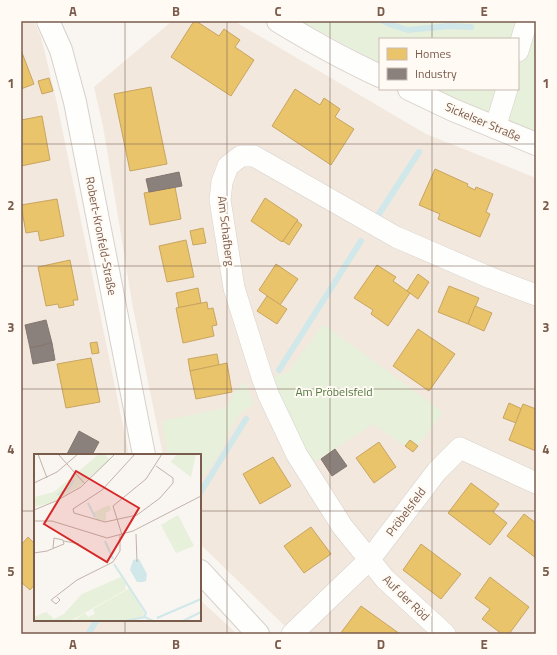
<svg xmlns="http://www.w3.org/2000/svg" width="557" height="655" viewBox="0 0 557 655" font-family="'Titillium Web',sans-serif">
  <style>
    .residential { fill: #f2e8de }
    .green { fill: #e7f0db }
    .homes { fill: #e9c46a; stroke: #c8a561 }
    .industry { fill: #8a817c; stroke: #85766e }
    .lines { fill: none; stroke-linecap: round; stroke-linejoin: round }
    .stream { stroke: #d0e8ea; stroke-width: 6 }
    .minor-casing { stroke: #d7d1cb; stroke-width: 22 }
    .tertiary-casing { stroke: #d7d1cb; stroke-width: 24 }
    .secondary-casing { stroke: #d9d2cb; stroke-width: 24 }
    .minor { stroke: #fefefd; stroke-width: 21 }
    .tertiary { stroke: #fefefd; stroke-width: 22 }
    .secondary { stroke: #fefefd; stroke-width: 22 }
    .grid { fill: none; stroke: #7a5c4d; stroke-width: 1; stroke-opacity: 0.55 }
    .labels { text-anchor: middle; stroke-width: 4; stroke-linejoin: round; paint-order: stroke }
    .street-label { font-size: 12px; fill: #7a5c4d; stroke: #fffaf3 }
    .park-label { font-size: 12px; fill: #537a41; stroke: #fffaf3 }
    .inset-river { fill: none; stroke: #d0e8ea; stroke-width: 2 }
    .inset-road { fill: none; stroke: #c2b3aa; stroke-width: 1 }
    .view { fill: #d62828; fill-opacity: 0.15; stroke: #d62828; stroke-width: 2 }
    .inset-edge { fill: none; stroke: #7a5c4d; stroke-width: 2 }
    .neatline { fill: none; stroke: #7a5c4d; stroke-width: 1.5 }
    .grid-label { font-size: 13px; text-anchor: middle; font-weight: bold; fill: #7a5c4d }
  </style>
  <rect width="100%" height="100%" fill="#f9f5f0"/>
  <!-- residential -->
  <g class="residential">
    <path d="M21 21H34L41 37 56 99 129 455H35V620H200V600L237 634H21Z"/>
    <path d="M172 21H234L426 134 536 178V634H293L200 544V455H163L133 308 103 126 94 87Z"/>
  </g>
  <!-- green -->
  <g class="green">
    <path d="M301 21H536V132L428 89H518V39H380V64Z"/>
    <path d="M323 324 443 412 418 446 410 440 405 446 373 424 313 463 272 378 289 371Z"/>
    <path d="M245 382 254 404C232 416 232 429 222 449 216 460 207 470 200 481V455H168L162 421 225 408 237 389Z"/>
  </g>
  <!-- homes -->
  <g class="homes">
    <path d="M194 21H196L219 36 224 29 240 40 235 47 254 60 231 96 171 57Z"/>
    <path d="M21 50 34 84 21 89Z"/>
    <path d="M49 78 53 91 42 94 38 81Z"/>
    <path d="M151 87 167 164 130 171 114 94Z"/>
    <path d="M295 89 320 105 324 98 340 109 335 117 354 129 331 165 272 126Z"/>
    <path d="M42 116 50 160 21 166V120Z"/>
    <path d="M435 169 468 184 467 186 475 190 476 187 493 194 486 212 490 214 480 237 438 219 440 214 419 205Z"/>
    <path d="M175 187 181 219 150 225 144 193Z"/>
    <path d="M265 198 298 220 282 242 251 221Z"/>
    <path d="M57 199 64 236 40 241 38 231 26 233 21 205Z"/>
    <path d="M297 221 302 225 289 245 283 241Z"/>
    <path d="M203 228 206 243 193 245 190 231Z"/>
    <path d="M186 240 194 277 167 282 159 246Z"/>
    <path d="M70 260 78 300H73L74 305 59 308 58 304 46 306 38 267Z"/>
    <path d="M276 264 298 279 280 305 259 290Z"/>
    <path d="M377 265 396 277 393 281 410 293 388 326 371 314 373 310 354 298Z"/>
    <path d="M418 274 429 282 418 299 407 291Z"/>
    <path d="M449 286 479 298 468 324 438 312Z"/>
    <path d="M198 288 201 303 179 308 176 293Z"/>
    <path d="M267 296 287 309 277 324 257 311Z"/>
    <path d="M207 302 208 309 213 308 217 325 212 326 214 336 183 343 176 308Z"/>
    <path d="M475 306 492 313 484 331 468 324Z"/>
    <path d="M418 329 455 354 429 391 393 366Z"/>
    <path d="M97 342 99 353 92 354 90 343Z"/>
    <path d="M217 354 219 365 190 371 188 359Z"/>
    <path d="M91 358 100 402 66 408 57 364Z"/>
    <path d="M227 363 232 392 196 399 190 371Z"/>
    <path d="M509 403 522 409 516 423 503 418Z"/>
    <path d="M523 404 536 409V451L509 440Z"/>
    <path d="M410 440 418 446 413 452 405 446Z"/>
    <path d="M379 442 396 467 374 483 356 458Z"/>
    <path d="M273 457 291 486 260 504 243 474Z"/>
    <path d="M471 483 499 504 493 512 507 523 490 545 448 513Z"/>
    <path d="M524 514 536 523V558L507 536Z"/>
    <path d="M311 527 331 554 304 573 284 546Z"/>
    <path d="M28 537 35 544V584L30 590 21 582V545Z"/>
    <path d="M421 544 461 574 441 599 403 570Z"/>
    <path d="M490 577 529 607 509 634H502L482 619 490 609 475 598Z"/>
    <path d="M361 606 400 634H340Z"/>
  </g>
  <!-- industry -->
  <g class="industry">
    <path d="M179 172 182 186 149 192 146 179Z"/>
    <path d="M46 320 52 343 30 348 25 325Z"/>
    <path d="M52 343 55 360 33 364 30 348Z"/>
    <path d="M79 431 99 442 92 455H69L67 454Z"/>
    <path d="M335 449 347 466 332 476 321 459Z"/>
  </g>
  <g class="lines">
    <!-- stream -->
    <g class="stream">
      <path d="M383 21 392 25 408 30 449 26 471 27"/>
      <path d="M379 214 419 152"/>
      <path d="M279 370 361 241"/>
      <path d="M200 493 246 419"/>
      <path d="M88 634 97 620"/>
    </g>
    <!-- minor casing -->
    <g class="minor-casing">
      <g id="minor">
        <path d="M518 51 527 21"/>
        <path d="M495 128 507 89"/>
        <path d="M292 634 370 559 437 471 460 448 536 483"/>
        <path d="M445 634 385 579 342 526 297 455 269 396 262 377 234 288 220 200 222 182 228 166 241 156H254L396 237 491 278 536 295"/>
      </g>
    </g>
    <!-- tertiary casing -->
    <g class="tertiary-casing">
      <g id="tertiary">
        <path d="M48 21 61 50 75 102 144 455"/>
        <path d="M200 571 258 634"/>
      </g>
    </g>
    <!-- secondary casing -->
    <g class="secondary-casing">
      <g id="secondary">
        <path d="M278 21C311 41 345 60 380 76"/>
        <path d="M409 89 453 110 536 144"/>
      </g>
    </g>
    <!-- minor -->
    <use href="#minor" class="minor"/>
    <!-- tertiary -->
    <use href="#tertiary" class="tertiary"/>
    <!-- secondary -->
    <use href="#secondary" class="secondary"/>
  </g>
  <!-- grid -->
  <path class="grid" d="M125 21V455M227 21V634M330 21V634M432 21V39M432 89V634M21 144H536M21 266H536M21 389H536M21 511H35M200 511H536M125 620V634"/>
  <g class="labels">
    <!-- street labels -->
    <g class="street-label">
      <text transform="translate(483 122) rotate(23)" y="4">Sickelser Straße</text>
      <text transform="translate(226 231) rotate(83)" y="4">Am Schafberg</text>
      <text transform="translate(101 236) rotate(79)" y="4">Robert-Kronfeld-Straße</text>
      <text transform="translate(406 512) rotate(-53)" y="4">Pröbelsfeld</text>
      <text transform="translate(406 598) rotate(44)" y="4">Auf der Röd</text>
    </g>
    <!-- park labels -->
    <g class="park-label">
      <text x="334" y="396">Am Pröbelsfeld</text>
    </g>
  </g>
  <!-- overview -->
  <g transform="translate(34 454)">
    <rect width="167" height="167" fill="#f9f5f0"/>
    <path d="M65 0H70L76 6 46 32 20 48 0 53V43L20 38ZM143 0H162L157 23 137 8ZM75 51 77 56 72 59V67L62 66 60 58ZM144 61 160 92 142 99 127 71ZM87 123 92 130 91 136 36 167H0V163L12 158 20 165 30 160 48 140ZM96 134 110 159 108 163 89 167H39L51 159 54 163 61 160 59 155Z" fill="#e7f0db"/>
    <path d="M105 105 113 120 112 127 109 128H103L96 116 99 106Z" fill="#d0e8ea"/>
    <path class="inset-river" d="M23 41 35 34 40 26M54 49 61 63M71 87 79 105M80 110 112 159 109 164M123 164 167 145M91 167 111 163 119 167M149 167 167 158"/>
    <path class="inset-road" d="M4 0 13 24M24 0 51 30M101 0 68 36 39 55 40 59 71 68 103 61 126 44 139 29V24L122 12M0 29 23 18 44 0M0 56 22 47 47 33 81 0M0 67H18L73 84 99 77 167 42M102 80 103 108M88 81 79 52 112 25 128 0M30 87 45 90M0 99 13 97 30 90 29 86 20 84 19 94M23 143 26 146 22 150 17 146 43 126 79 108 86 97V81"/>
    <path class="view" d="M42 17 105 54 73 108 10 70Z"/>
    <rect width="167" height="167" class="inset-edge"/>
  </g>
  <!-- border -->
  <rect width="557" height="655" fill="none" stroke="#fffaf3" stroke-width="44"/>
  <!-- legend -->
  <rect x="379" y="38" width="140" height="52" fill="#fffaf3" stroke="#cabbb1"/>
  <rect x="387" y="48" width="20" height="12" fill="#e9c46a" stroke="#cabbb1"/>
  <text x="415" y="58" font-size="12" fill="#7a5c4d">Homes</text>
  <rect x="387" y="68" width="20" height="12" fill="#8a817c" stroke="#cabbb1"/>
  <text x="415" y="78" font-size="12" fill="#7a5c4d">Industry</text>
  <rect x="22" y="22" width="513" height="611" class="neatline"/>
  <g class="grid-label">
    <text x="73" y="16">A</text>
    <text x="176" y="16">B</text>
    <text x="278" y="16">C</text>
    <text x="381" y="16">D</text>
    <text x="484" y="16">E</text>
    <text x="11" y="88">1</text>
    <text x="546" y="88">1</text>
    <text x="11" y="210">2</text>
    <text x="546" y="210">2</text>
    <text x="11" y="332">3</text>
    <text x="546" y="332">3</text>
    <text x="11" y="454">4</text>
    <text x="546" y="454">4</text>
    <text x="11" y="576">5</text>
    <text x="546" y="576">5</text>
    <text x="73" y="649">A</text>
    <text x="176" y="649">B</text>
    <text x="278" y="649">C</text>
    <text x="381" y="649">D</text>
    <text x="484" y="649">E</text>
  </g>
</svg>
